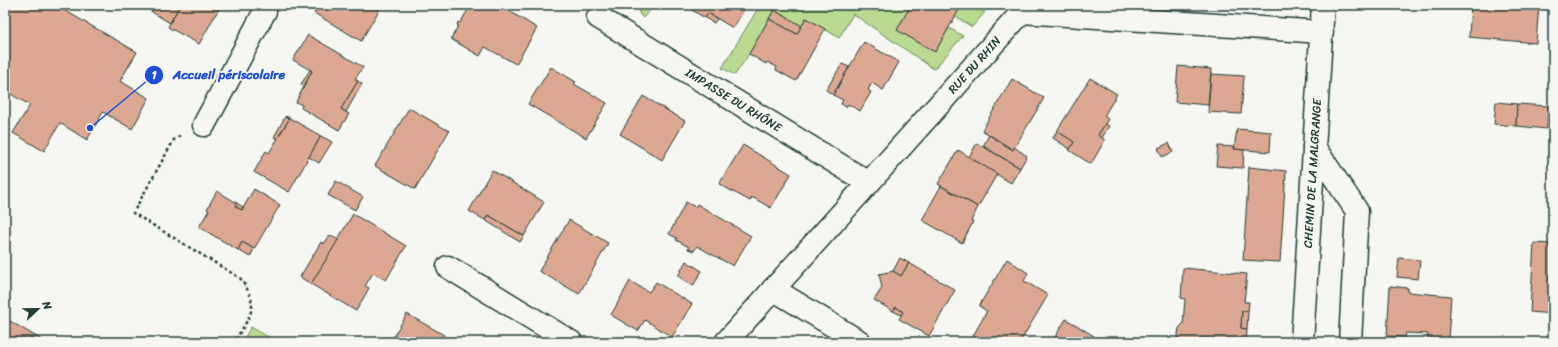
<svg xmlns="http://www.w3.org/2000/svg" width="1558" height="347" viewBox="0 0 1558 347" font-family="Sriracha,sans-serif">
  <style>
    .green { fill: #bad991; stroke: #6c8b62 }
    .building { fill: #dda892; stroke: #1f3d34 }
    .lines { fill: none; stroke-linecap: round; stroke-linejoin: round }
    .street-casing { stroke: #1f3d34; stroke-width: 25 }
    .path { stroke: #1f3d34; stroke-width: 2.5; stroke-dasharray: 3 3; stroke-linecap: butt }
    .street { stroke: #f6f6f2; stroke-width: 22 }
    .labels { text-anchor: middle; stroke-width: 3.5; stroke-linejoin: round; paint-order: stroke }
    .street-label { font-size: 12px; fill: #1f3d34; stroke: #f6f6f2 }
    .leader { fill: none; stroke: #1d4ed8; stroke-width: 1.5 }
    .callout-dot { fill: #1d4ed8; stroke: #f6f6f2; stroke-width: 1.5 }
    .mark-label { font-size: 12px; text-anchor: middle; font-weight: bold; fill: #fff }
    .callout-label { font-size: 13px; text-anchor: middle; font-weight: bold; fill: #1d4ed8; stroke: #f6f6f2; stroke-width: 3.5; stroke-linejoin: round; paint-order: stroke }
  </style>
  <rect width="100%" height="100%" fill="#f6f6f2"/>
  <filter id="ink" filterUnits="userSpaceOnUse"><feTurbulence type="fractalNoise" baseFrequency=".025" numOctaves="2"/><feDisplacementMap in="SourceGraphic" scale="8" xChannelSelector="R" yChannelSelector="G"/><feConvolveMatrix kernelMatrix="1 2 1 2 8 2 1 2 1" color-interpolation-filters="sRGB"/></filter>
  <g filter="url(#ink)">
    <!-- green -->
    <g class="green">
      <path d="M637 5H655L643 18 640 15Z"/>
      <path d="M760 5H911L897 30 935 52 949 28 963 36 934 69 853 14 839 38 807 18 802 26 774 10 749 54 735 75 722 68Z"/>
      <path d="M955 5H973L985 12 972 27 955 16 960 8Z"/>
      <path d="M251 327 277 342H242Z"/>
    </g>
    <!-- building -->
    <g class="building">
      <path d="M12 5H55L137 52 120 81 149 98 132 129 103 112 87 140 60 123 44 151 13 133 30 105 5 91V17Z"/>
      <path d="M141 5H180L170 23Z"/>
      <path d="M180 5H221L199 44 168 27Z"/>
      <path d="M319 5H382L361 41 314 13Z"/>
      <path d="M471 5H499L537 28 516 64 485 47 480 56 451 39 458 26 457 25 458 22 460 23Z"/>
      <path d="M684 5H747L733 28 708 13 705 18Z"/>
      <path d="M911 5H955L960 8 935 52 897 30Z"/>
      <path d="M1471 5H1539L1536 43 1469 37Z"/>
      <path d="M774 10 802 26 797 34 769 19Z"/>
      <path d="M708 13 717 19 714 23 705 18Z"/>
      <path d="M806 18 825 29 796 81 776 70 777 67 767 62 766 64 749 54 769 19 797 34Z"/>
      <path d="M308 35 363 67 355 79 358 81 341 109 349 114 339 130 301 108 302 105 296 102 312 71 293 60Z"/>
      <path d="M864 42 899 62 883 90 872 83 868 90 871 92 860 111 848 104 846 107 841 104 843 100 833 95Z"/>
      <path d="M842 64 849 67 833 95 826 90Z"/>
      <path d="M1178 66 1211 69 1208 105 1175 102Z"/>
      <path d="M551 67 576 82 574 84 607 103 586 138 528 104Z"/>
      <path d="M310 70 312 71 305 84V86L301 84Z"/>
      <path d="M1211 74 1244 76 1241 114 1208 112Z"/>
      <path d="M1090 78 1117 94 1104 116 1108 119 1098 135 1105 140 1091 164 1069 150 1074 142 1057 131Z"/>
      <path d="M1012 79 1044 98 1013 150 982 130Z"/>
      <path d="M358 81 362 84 346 112 341 109Z"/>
      <path d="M643 96 685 121 662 160 620 134Z"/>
      <path d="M1496 102 1517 104 1516 126 1494 124Z"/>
      <path d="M1517 104 1549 106 1547 129 1516 126Z"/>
      <path d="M409 108 449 131 415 189 375 166Z"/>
      <path d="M286 116 321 136 289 192 254 172 266 151 269 153 289 119 285 117Z"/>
      <path d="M285 117 289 119 277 139 274 137Z"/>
      <path d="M1105 124 1109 126 1102 138 1098 135Z"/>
      <path d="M1237 129 1271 132 1270 152 1234 149Z"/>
      <path d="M1057 131 1074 142 1070 149 1053 138Z"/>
      <path d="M989 135 1013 150 1014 147 1027 156 1020 168 983 146Z"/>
      <path d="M321 136 332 142 319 163 309 157Z"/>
      <path d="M977 143 1020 168 1011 183 969 157Z"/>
      <path d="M1169 143 1173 152 1162 157 1158 148Z"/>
      <path d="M743 145 791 174 771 208 752 197 750 201 719 184Z"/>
      <path d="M1218 146 1235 147 1234 149 1244 150 1243 168 1216 166Z"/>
      <path d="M958 150 997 174 978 207 938 184Z"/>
      <path d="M1249 167 1286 171 1280 262 1243 260Z"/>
      <path d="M492 170 544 202 524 236 488 215 485 220 469 211Z"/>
      <path d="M336 181 363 197 355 210 328 195Z"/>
      <path d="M941 186 978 207 971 221 973 222 962 243 922 220Z"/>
      <path d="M254 189 280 205 254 249 242 242 238 250 199 227 209 210 207 209 217 191 237 203 235 206 242 210Z"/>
      <path d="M686 202 695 207 697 204 751 236 733 266 697 246 694 251 688 249 689 247 676 240 677 238 669 234Z"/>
      <path d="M237 203 243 207 242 210 235 206Z"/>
      <path d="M353 214 406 246 386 280 373 273 365 286 369 288 356 311 311 284Z"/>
      <path d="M488 215 524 236 520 242 485 220Z"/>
      <path d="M569 220 608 243 579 294 539 271Z"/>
      <path d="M330 235 338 240 311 284 300 277 321 242 324 244Z"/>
      <path d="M242 242 254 249 250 257 238 250Z"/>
      <path d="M1534 243 1553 244V314L1530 312Z"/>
      <path d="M900 258 909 263 901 276 893 271Z"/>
      <path d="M1399 258 1420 260 1418 279 1397 277Z"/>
      <path d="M1007 259 1028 273 1024 281 1048 295 1020 342H983L973 336 987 311 979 306Z"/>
      <path d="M686 261 702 271 693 286 678 276Z"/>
      <path d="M909 263 955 290 929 336 899 319 903 312 896 307 893 311 874 300 882 288 879 274 893 271 901 276Z"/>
      <path d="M1183 268 1247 274 1244 302H1249L1248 311H1242L1241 328 1247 329 1246 342H1177L1179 328 1183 324 1185 299 1181 298Z"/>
      <path d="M630 281 649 292 656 282 692 304 672 337 645 320 638 331 611 315Z"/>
      <path d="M1390 286 1408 288V292L1451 296 1448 340 1427 339 1428 334 1406 333 1405 337 1387 336Z"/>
      <path d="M896 307 903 312 901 315 893 311Z"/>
      <path d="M1242 311H1248L1247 329 1241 328Z"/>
      <path d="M407 314 444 335 440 342H390Z"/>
      <path d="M5 318 45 342H5Z"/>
      <path d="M1066 319 1094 336 1091 342H1052Z"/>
    </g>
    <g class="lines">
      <!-- street casing -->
      <g class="street-casing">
        <g id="street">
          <path id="s1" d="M598 17 869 183"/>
          <path d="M204 125 265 11V5"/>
          <path d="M1314 147 1357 211 1350 342"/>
          <path d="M448 267 571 342"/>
          <path d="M773 289 860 342"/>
          <path id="s2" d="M726 342 1022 12 1322 32"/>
          <path id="s3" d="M1302 342 1323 5"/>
        </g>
      </g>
      <!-- path -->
      <path class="path" d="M180 136 175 138 133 213 240 278C261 307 251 314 234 342"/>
      <!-- street -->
      <use href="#street" class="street"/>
    </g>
  </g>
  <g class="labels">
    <!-- street labels -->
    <g class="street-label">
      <text dy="4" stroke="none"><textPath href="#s2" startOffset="372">RUE DU RHIN</textPath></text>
      <text dy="4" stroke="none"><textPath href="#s1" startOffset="159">IMPASSE DU RHÔNE</textPath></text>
      <text dy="4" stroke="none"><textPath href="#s3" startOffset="169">CHEMIN DE LA MALGRANGE</textPath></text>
    </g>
  </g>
  <!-- callouts -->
  <path class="leader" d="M90 128L154 75"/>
  <g class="callout-dot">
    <circle cx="90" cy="128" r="4"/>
    <circle cx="154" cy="75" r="10"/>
  </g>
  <g class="mark-label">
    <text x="154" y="79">1</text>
  </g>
  <g class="callout-label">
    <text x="229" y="79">Accueil périscolaire</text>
  </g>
  <!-- margin -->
  <rect width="1558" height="347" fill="none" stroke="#f6f6f2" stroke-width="20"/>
  <rect x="10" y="10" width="1538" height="327" fill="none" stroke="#1f3d34" stroke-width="1.5" filter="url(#ink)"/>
  <!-- north arrow -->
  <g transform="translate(38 309) rotate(68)" stroke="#f6f6f2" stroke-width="3" paint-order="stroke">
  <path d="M0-3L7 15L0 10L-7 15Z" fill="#1f3d34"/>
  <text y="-6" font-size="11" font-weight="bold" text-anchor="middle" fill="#1f3d34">N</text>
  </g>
</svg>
